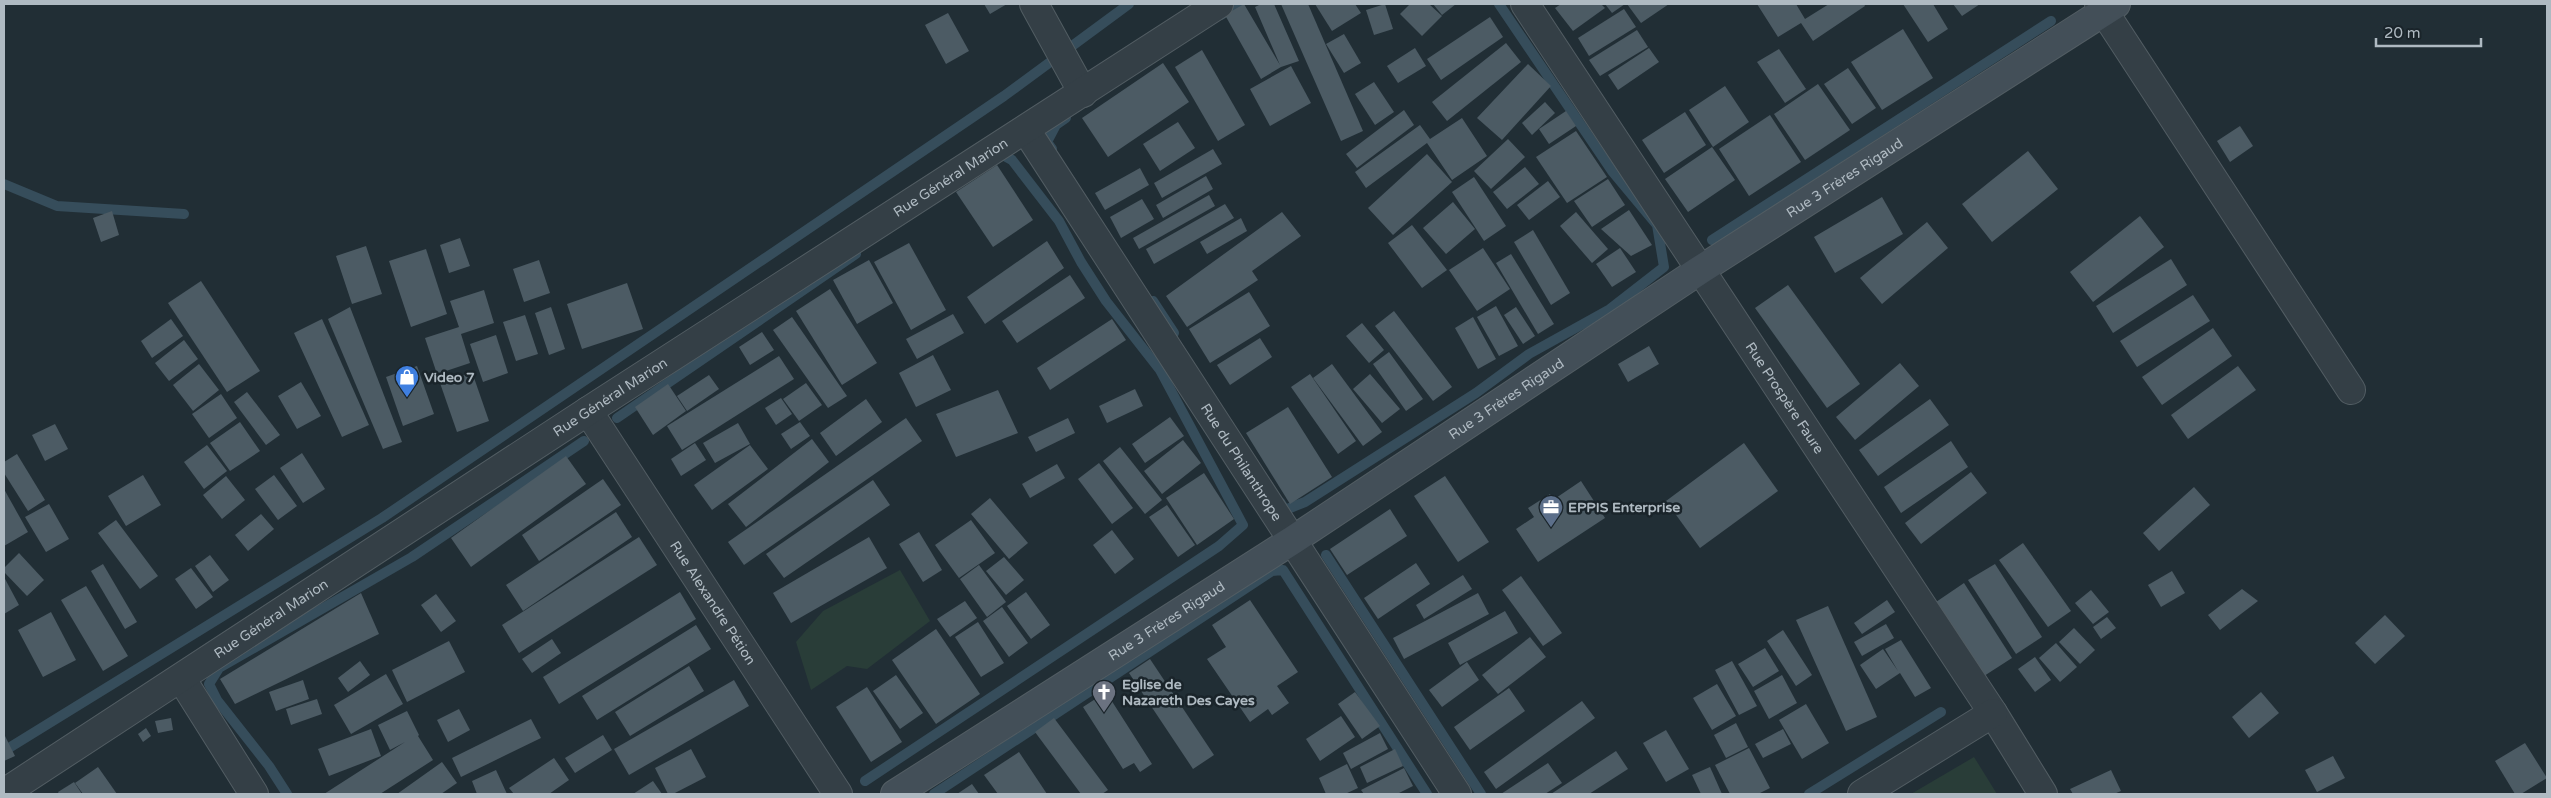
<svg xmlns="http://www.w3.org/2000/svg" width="2551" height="798" viewBox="0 0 2551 798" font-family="'Varela Round',sans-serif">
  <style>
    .green { fill: #293d38 }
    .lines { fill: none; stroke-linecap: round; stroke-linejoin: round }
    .stream { stroke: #364d5b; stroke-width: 10 }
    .building { fill: #4c5b64 }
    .street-casing { stroke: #525d63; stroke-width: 30 }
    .secondary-casing { stroke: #525d63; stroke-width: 30 }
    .street { stroke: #343f46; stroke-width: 28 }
    .secondary { stroke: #434f58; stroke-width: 28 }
    .labels { text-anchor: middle; stroke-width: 5; stroke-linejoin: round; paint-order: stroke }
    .street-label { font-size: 14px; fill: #afbac2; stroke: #1a242a }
    .poi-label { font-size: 14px; font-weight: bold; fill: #afbac2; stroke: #1a242a; text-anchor: start }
  </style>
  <rect width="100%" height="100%" fill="#212e35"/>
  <!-- green -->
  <g class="green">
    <path d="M900 570 930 621 867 669 847 666 811 690 796 642 823 611Z"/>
    <path d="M1974 757 1997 794H1911Z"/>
  </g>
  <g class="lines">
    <!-- stream -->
    <g class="stream">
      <path d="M1221 15 1239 4"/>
      <path d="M1052 149 1047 142 1056 125 1066 118"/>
      <path d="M4 184 57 206 184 214"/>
      <path d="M1712 240 2051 21"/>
      <path d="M1153 301 1174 333"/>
      <path d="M617 418 856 254"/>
      <path d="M1280 502 1285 510 1305 502 1476 393 1529 354 1610 309 1664 267 1657 225 1612 171 1499 4"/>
      <path d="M1326 555 1481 794"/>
      <path d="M4 751 382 518 1004 96 1129 4"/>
      <path d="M865 781 1219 546 1243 525 1160 370 1106 301 1081 262 1059 221 1012 160 1001 154 995 158"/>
      <path d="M287 794 269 766 217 700 209 684 219 668 412 557 584 441"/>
      <path d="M934 794 1272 571 1283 570 1427 794"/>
      <path d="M1809 794 1941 712"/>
    </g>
  </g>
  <!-- building -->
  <g class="building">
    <path d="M984 4H1007L990 14Z"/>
    <path d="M1244 4 1280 65 1255 7 1261 4H1274L1299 61 1281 67 1261 79 1225 15Z"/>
    <path d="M1281 4H1308L1363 131 1341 141Z"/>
    <path d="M1315 4H1355L1361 13 1332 31Z"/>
    <path d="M1385 4 1393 29 1374 35 1366 10Z"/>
    <path d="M1410 4H1429L1442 16 1422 36 1400 14Z"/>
    <path d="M1433 4H1456L1442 15Z"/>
    <path d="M1561 4H1601L1605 8 1573 31 1555 8Z"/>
    <path d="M1605 4H1625L1612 13Z"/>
    <path d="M1627 4H1669L1641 23Z"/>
    <path d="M1757 4H1796L1805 19 1829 4H1864L1865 6 1813 41 1801 23 1778 37Z"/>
    <path d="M1903 4H1933L1948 29 1928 42Z"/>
    <path d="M1953 4H1980L1962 16Z"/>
    <path d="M1624 9 1636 27 1589 56 1578 38Z"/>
    <path d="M948 13 969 51 946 64 925 25Z"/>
    <path d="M1490 17 1503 37 1441 80 1427 59Z"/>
    <path d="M1903 29 1933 78 1882 110 1851 62Z"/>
    <path d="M1637 30 1648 47 1600 76 1589 60Z"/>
    <path d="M1344 34 1361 63 1344 73 1326 44Z"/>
    <path d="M1506 43 1521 62 1447 121 1432 102Z"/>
    <path d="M1415 48 1426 66 1398 83 1387 66Z"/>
    <path d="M1649 48 1659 62 1618 90 1608 75Z"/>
    <path d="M1779 49 1806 89 1785 103 1757 62Z"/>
    <path d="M1202 50 1245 125 1218 141 1175 67Z"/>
    <path d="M1163 63 1189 102 1108 157 1082 118Z"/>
    <path d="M1528 64 1551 86 1502 140 1477 118Z"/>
    <path d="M1291 66 1311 103 1270 126 1250 89Z"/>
    <path d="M1848 68 1876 108 1852 124 1824 84Z"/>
    <path d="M1374 82 1394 112 1375 125 1355 94Z"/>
    <path d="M1818 84 1850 130 1805 160 1774 114Z"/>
    <path d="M1725 86 1749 122 1713 147 1689 110Z"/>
    <path d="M1545 102 1555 113 1532 135 1522 123Z"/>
    <path d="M1404 110 1414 125 1357 168 1346 154Z"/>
    <path d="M1566 111 1576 126 1549 144 1539 129Z"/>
    <path d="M1685 112 1706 145 1664 173 1642 140Z"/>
    <path d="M1770 115 1801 162 1749 196 1719 149Z"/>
    <path d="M1462 118 1487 156 1452 180 1427 143 1366 188 1355 172 1420 125 1430 139Z"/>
    <path d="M1178 122 1195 148 1160 171 1143 144Z"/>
    <path d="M2240 126 2253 146 2230 162 2217 141Z"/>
    <path d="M1576 131 1607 177 1567 203 1536 157Z"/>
    <path d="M1508 139 1525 157 1491 189 1474 171Z"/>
    <path d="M1712 147 1735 180 1688 212 1665 179Z"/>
    <path d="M1213 149 1222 164 1162 198 1154 183Z"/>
    <path d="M2028 151 2058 189 1992 242 1962 204Z"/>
    <path d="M1427 154 1452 182 1393 235 1368 208Z"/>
    <path d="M997 165 1033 220 993 247 956 192Z"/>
    <path d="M1525 167 1539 184 1507 209 1493 192Z"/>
    <path d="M1140 168 1149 185 1105 210 1095 193Z"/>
    <path d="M1206 176 1213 189 1163 218 1156 205Z"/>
    <path d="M1474 177 1506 226 1484 241 1452 192Z"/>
    <path d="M1608 179 1625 205 1592 227 1574 201Z"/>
    <path d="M1548 181 1560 197 1529 220 1517 205Z"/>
    <path d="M1209 195 1215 206 1139 249 1133 238Z"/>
    <path d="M1882 197 1903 234 1835 273 1814 237Z"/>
    <path d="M1142 199 1154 219 1121 238 1110 217Z"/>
    <path d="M1453 202 1475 229 1446 254 1423 228Z"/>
    <path d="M1225 204 1234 218 1154 264 1146 249Z"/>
    <path d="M1629 210 1652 245 1631 256 1601 229Z"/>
    <path d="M112 211 119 235 101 242 93 218Z"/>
    <path d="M1282 212 1301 236 1252 271 1258 280 1187 327 1166 296Z"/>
    <path d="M1576 212 1608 249 1592 263 1560 226Z"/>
    <path d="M2140 216 2164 247 2093 302 2070 272Z"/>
    <path d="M1241 218 1247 231 1207 254 1200 242Z"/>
    <path d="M1927 222 1948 248 1882 304 1860 278Z"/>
    <path d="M1412 225 1447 270 1422 288 1388 243Z"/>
    <path d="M1533 230 1570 293 1551 305 1514 242Z"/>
    <path d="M460 238 470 266 449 273 440 245Z"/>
    <path d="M1047 241 1064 268 985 324 967 297Z"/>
    <path d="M909 243 946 310 911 330 874 262Z"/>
    <path d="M366 246 382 294 352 304 336 256Z"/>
    <path d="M1483 248 1510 289 1477 311 1449 270Z"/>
    <path d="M1620 248 1636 272 1612 287 1596 264Z"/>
    <path d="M426 249 447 314 411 327 389 261Z"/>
    <path d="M1511 254 1554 324 1538 334 1496 263Z"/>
    <path d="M2171 259 2187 285 2113 333 2096 306Z"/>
    <path d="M539 260 550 293 524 302 513 269Z"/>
    <path d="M869 260 893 303 857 324 833 280Z"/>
    <path d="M1070 275 1085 298 1017 343 1002 321Z"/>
    <path d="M201 281 260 371 227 392 168 303Z"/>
    <path d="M627 283 643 329 582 349 567 304Z"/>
    <path d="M1788 285 1860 384 1827 408 1755 308Z"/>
    <path d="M830 289 877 363 842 385 796 311Z"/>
    <path d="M484 290 494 323 461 334 470 363 437 374 425 338 459 327 450 301Z"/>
    <path d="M1249 292 1270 326 1210 363 1189 329Z"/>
    <path d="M2193 295 2210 321 2137 367 2120 341Z"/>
    <path d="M1496 306 1518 346 1499 356 1477 317Z"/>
    <path d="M350 307 402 442 383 449 328 319Z"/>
    <path d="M551 307 565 349 549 355 535 313Z"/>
    <path d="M1516 307 1535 336 1523 344 1504 315Z"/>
    <path d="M1394 311 1452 387 1433 401 1375 326Z"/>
    <path d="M953 314 964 333 917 359 906 339Z"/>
    <path d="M525 315 538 354 516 361 503 322Z"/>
    <path d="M792 317 847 396 828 408 773 330Z"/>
    <path d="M1473 317 1496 359 1478 369 1455 328Z"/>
    <path d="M171 319 183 336 152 358 141 341Z"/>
    <path d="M322 319 369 425 342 437 294 333Z"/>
    <path d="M1112 319 1126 340 1050 390 1037 368Z"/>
    <path d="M1362 323 1384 350 1369 363 1346 336Z"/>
    <path d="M2213 328 2232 356 2162 405 2142 377Z"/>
    <path d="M762 332 774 350 750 365 739 347Z"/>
    <path d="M496 335 508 373 483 382 470 344Z"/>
    <path d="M1260 338 1272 357 1230 385 1217 365Z"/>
    <path d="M184 340 198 359 169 381 155 363Z"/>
    <path d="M1649 346 1659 364 1628 382 1618 364Z"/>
    <path d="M1389 352 1423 399 1406 411 1373 364Z"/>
    <path d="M933 355 951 390 916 407 899 373Z"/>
    <path d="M779 356 794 379 682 450 667 426Z"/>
    <path d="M1900 363 1919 386 1855 440 1836 417Z"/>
    <path d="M199 364 219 390 193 411 173 385Z"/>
    <path d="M1332 364 1382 432 1363 446 1313 378Z"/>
    <path d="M417 366 434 414 403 426 386 377Z"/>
    <path d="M2238 366 2256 390 2188 439 2171 415Z"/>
    <path d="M472 372 489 421 457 432 440 383Z"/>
    <path d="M1310 374 1356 441 1338 454 1291 387Z"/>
    <path d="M1370 374 1400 409 1382 423 1353 389Z"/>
    <path d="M709 375 719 389 687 411 677 396Z"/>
    <path d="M301 382 321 416 297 429 278 396Z"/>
    <path d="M806 383 822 405 799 421 783 399Z"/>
    <path d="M668 384 686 411 653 435 635 407Z"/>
    <path d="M1135 389 1143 406 1107 423 1099 406Z"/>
    <path d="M998 390 1018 433 956 457 936 414Z"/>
    <path d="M247 392 280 435 266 445 234 402Z"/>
    <path d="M221 394 237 418 209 438 192 414Z"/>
    <path d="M781 398 792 414 776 425 765 408Z"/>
    <path d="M866 399 882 422 836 456 820 433Z"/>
    <path d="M1930 399 1949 425 1878 476 1859 450Z"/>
    <path d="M1288 407 1332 477 1290 504 1246 433Z"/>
    <path d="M1170 417 1184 436 1145 463 1132 444Z"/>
    <path d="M906 418 922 441 744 565 728 542Z"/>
    <path d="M1068 418 1075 433 1036 452 1028 437Z"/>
    <path d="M240 422 260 451 230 471 210 443Z"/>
    <path d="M800 422 810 436 791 449 781 434Z"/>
    <path d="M738 423 750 444 715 463 703 443Z"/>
    <path d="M55 424 68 449 45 461 32 435Z"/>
    <path d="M812 439 829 462 746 527 728 504Z"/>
    <path d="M1183 440 1201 463 1162 494 1144 471Z"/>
    <path d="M1951 441 1968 467 1901 513 1884 487Z"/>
    <path d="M695 443 706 460 681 476 671 459Z"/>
    <path d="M1744 443 1778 491 1700 548 1666 501Z"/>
    <path d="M207 445 227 471 204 489 184 462Z"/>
    <path d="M750 445 768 469 712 510 694 485Z"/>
    <path d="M1120 447 1162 500 1145 514 1103 461Z"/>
    <path d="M302 453 325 489 303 503 280 468Z"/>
    <path d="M17 454 45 500 28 511 4 473V462Z"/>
    <path d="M566 456 586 484 471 567 451 538Z"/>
    <path d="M1099 463 1133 508 1112 524 1078 479Z"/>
    <path d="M1057 464 1065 478 1030 498 1022 484Z"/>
    <path d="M1971 472 1987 493 1921 544 1905 523Z"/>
    <path d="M1204 473 1234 519 1197 545 1166 498Z"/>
    <path d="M143 475 161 505 126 526 108 496Z"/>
    <path d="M274 475 297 506 278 520 255 489Z"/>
    <path d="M226 476 245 500 222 519 203 495Z"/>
    <path d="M1445 476 1489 542 1458 562 1414 496Z"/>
    <path d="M603 479 621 505 539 561 522 535Z"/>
    <path d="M873 480 890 505 784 578 766 554Z"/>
    <path d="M1581 481 1605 518 1538 562 1516 529 1534 517 1528 508 1550 494 1553 500Z"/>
    <path d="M2194 487 2210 505 2159 551 2143 533Z"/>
    <path d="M4 489 28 532 4 546Z"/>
    <path d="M990 498 1028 543 1009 559 971 514Z"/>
    <path d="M49 504 69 539 46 552 25 517Z"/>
    <path d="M1167 505 1195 545 1178 557 1149 517Z"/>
    <path d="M1390 509 1407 536 1347 575 1330 549Z"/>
    <path d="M616 512 632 537 523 611 506 585Z"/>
    <path d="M261 514 274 529 248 551 235 535Z"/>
    <path d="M116 520 158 576 140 589 98 533Z"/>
    <path d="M971 520 995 553 959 578 935 545Z"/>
    <path d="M1112 530 1134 559 1115 574 1093 545Z"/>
    <path d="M919 532 942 570 923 582 899 544Z"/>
    <path d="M639 537 657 565 519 653 502 625Z"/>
    <path d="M869 537 887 568 791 623 773 593Z"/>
    <path d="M2023 543 2071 611 2048 627 1999 560Z"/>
    <path d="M19 553 44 580 27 596 4 572V568Z"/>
    <path d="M210 555 229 580 213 592 195 566Z"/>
    <path d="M1004 557 1024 580 1006 595 986 571Z"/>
    <path d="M1416 563 1430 584 1378 619 1364 598Z"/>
    <path d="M103 564 137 622 125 629 91 571Z"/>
    <path d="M1995 564 2042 637 2016 654 1968 580Z"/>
    <path d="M979 565 1006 602 987 617 960 579Z"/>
    <path d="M191 568 213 597 196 609 175 579Z"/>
    <path d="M2172 571 2185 593 2161 607 2148 585Z"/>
    <path d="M1463 575 1472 589 1424 619 1416 605Z"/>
    <path d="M1521 576 1562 633 1543 646 1502 590Z"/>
    <path d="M4 577 19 605 4 614Z"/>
    <path d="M1964 583 2012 658 1984 676 1936 602Z"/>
    <path d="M86 586 128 656 103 671 61 600Z"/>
    <path d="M2242 589 2258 601 2220 630 2208 615Z"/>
    <path d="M2091 590 2109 612 2093 624 2075 603Z"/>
    <path d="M680 592 696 619 559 704 543 677Z"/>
    <path d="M1026 592 1050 625 1031 639 1007 606Z"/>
    <path d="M361 593 379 634 235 704 220 679Z"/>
    <path d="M1478 593 1489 614 1404 659 1393 638Z"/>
    <path d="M436 594 456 621 441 632 421 605Z"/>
    <path d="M1250 600 1298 672 1277 686 1289 703 1272 715 1268 709 1250 722 1207 659 1226 647 1212 625Z"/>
    <path d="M1887 600 1895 612 1862 634 1854 623Z"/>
    <path d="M965 601 977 618 950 637 937 619Z"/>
    <path d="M1828 606 1877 717 1846 731 1796 620Z"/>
    <path d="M1002 607 1028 643 1009 657 983 621Z"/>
    <path d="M1505 611 1518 633 1460 665 1448 643Z"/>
    <path d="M51 612 76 660 43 677 18 630Z"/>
    <path d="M2385 615 2405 636 2375 664 2355 643Z"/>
    <path d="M2107 617 2116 628 2101 639 2093 627Z"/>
    <path d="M978 622 1004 663 981 677 955 637Z"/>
    <path d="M1886 624 1894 638 1862 656 1854 642Z"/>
    <path d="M696 625 711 649 597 720 582 696Z"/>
    <path d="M2074 628 2095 650 2080 664 2059 642Z"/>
    <path d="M936 629 980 694 936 724 892 660Z"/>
    <path d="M1783 630 1812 675 1796 686 1767 641Z"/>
    <path d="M1530 637 1546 657 1498 694 1482 675Z"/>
    <path d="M552 639 561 653 532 673 522 659Z"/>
    <path d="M1901 640 1931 688 1915 697 1900 673 1876 689 1860 665 1883 649 1898 671 1885 649Z"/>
    <path d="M449 641 465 672 407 702 392 670Z"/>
    <path d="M2056 643 2077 667 2060 682 2039 658Z"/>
    <path d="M1765 648 1779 671 1753 687 1738 664Z"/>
    <path d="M2035 657 2051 680 2035 692 2018 669Z"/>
    <path d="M1150 659 1214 755 1193 769 1129 673Z"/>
    <path d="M360 661 370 675 348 692 338 678Z"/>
    <path d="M1732 661 1757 706 1739 715 1715 670Z"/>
    <path d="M1467 662 1479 680 1442 707 1429 690Z"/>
    <path d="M689 666 704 691 630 736 615 712Z"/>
    <path d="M386 674 403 704 351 734 334 705Z"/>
    <path d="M896 675 923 713 900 729 873 691Z"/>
    <path d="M1782 675 1797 703 1769 719 1754 691Z"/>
    <path d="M303 680 309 699 276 711 269 692Z"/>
    <path d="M734 680 749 706 629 775 614 749Z"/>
    <path d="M1717 684 1736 716 1712 730 1693 698Z"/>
    <path d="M867 687 902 742 871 762 836 707Z"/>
    <path d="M1509 688 1525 711 1470 750 1454 727Z"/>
    <path d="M1106 692 1152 764 1140 772 1134 763 1123 769 1083 707Z"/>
    <path d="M1355 692 1380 726 1362 739 1338 704Z"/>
    <path d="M2261 692 2279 713 2249 738 2232 717Z"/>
    <path d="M317 699 322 714 291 725 286 709Z"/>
    <path d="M1582 701 1595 718 1496 789 1484 772Z"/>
    <path d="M1806 704 1829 743 1802 759 1779 720Z"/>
    <path d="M459 709 470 730 448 742 437 720Z"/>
    <path d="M407 711 419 735 418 736 433 760 380 794H324L405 742 390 750 378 725Z"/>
    <path d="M1341 716 1355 737 1320 761 1306 739Z"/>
    <path d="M171 718 173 730 158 733 155 721Z"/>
    <path d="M1054 718 1108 790 1102 794H1081L1035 732Z"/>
    <path d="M531 719 541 738 461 777 452 758Z"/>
    <path d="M1736 723 1748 747 1726 758 1714 735Z"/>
    <path d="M146 728 151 736 143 742 138 734Z"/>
    <path d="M371 729 381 756 329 776 318 749Z"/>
    <path d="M1783 729 1791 744 1763 758 1755 744Z"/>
    <path d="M1666 730 1689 769 1666 782 1643 743Z"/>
    <path d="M1380 733 1388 749 1351 769 1343 753Z"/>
    <path d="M4 734 15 756 4 761Z"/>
    <path d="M603 735 612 750 575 773 565 758Z"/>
    <path d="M2525 743 2547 778 2521 794H2515L2495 761Z"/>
    <path d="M1749 748 1770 788 1758 794H1730L1715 765Z"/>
    <path d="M691 749 706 777 673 794H668L655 768Z"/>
    <path d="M1395 749 1403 766 1367 783 1360 767Z"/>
    <path d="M1616 751 1628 769 1589 794H1551Z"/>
    <path d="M1019 752 1047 794H998L984 775Z"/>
    <path d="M2333 756 2345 778 2317 792 2305 770Z"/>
    <path d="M554 758 569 780 549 794H514L509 788Z"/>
    <path d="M442 762 457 783 441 794H397Z"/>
    <path d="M1548 763 1562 783 1545 794H1501Z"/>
    <path d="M1347 764 1358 788 1345 794H1326L1319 778Z"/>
    <path d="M98 767 117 794H83L75 783Z"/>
    <path d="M1710 767 1722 794H1701L1692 775Z"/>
    <path d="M1404 768 1413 786 1397 794H1364L1361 790Z"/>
    <path d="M496 770 507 794H477L472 781Z"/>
    <path d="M2111 770 2121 791 2114 794H2073L2070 789Z"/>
    <path d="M653 781 662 794H633Z"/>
    <path d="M74 782 82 794H59L58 792Z"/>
    <path d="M972 784 979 794H957Z"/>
  </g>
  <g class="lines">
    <!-- street casing -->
    <g class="street-casing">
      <g id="street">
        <path d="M1034 4 1083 93"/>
        <path id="s1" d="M1525 4 1993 713 2043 794"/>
        <path d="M2099 4 2351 390"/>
        <path id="s2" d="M1026 130 1457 794"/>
        <path id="s3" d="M588 411 838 794"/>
        <path d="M181 678 254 794"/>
        <path id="s4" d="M4 793 588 411 1219 4"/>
        <path d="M1862 794 1993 713"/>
      </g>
    </g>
    <!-- secondary casing -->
    <g class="secondary-casing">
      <g id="secondary">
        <path id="s5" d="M895 794 1293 540 1700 270 2116 4"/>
      </g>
    </g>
    <!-- street -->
    <use href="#street" class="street"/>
    <!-- secondary -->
    <use href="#secondary" class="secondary"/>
  </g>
  <!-- icons -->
  <defs>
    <g id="shop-pin" transform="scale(1.25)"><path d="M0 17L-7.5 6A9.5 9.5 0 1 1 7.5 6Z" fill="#3f7fe0" stroke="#1a242a"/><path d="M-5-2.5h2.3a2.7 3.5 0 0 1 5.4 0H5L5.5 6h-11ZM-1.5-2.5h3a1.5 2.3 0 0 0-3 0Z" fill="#fff"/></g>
    <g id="office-pin" transform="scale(1.25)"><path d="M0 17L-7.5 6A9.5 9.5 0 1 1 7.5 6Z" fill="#5c6f8a" stroke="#1a242a"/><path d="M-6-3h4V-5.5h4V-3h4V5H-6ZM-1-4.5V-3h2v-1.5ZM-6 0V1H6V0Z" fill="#fff"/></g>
    <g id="church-pin" transform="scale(1.25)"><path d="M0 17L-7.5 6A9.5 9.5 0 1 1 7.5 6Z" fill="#6b7280" stroke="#1a242a"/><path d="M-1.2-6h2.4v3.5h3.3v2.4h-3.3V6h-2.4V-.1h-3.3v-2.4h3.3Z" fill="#fff"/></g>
  </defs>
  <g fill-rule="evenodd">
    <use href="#shop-pin" x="407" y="377"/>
    <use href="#office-pin" x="1551" y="507"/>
    <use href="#church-pin" x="1104" y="692"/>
  </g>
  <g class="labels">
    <!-- street labels -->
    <g class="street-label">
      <text dy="5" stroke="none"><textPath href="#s5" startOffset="1132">Rue 3 Frères Rigaud</textPath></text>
      <text dy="5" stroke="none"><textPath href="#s4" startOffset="1129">Rue Général Marion</textPath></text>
      <text dy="5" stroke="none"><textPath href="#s4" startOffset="724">Rue Général Marion</textPath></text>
      <text dy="5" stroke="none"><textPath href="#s5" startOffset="728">Rue 3 Frères Rigaud</textPath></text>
      <text dy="5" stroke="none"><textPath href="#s1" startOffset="472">Rue Prospère Faure</textPath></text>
      <text dy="5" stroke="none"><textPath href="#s2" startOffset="396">Rue du Philanthrope</textPath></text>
      <text dy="5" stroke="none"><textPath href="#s3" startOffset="229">Rue Alexandre Pétion</textPath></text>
      <text dy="5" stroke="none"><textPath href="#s4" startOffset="319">Rue Général Marion</textPath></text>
      <text dy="5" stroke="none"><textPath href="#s5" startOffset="322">Rue 3 Frères Rigaud</textPath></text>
    </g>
    <!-- poi labels -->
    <g class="poi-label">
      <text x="424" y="382">Video 7</text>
      <text x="1568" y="512">EPPIS Enterprise</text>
      <text x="1122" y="689">Eglise de<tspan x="1122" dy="16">Nazareth Des Cayes</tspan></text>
    </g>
  </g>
  <!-- border -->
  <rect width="2551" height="798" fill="none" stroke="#afbac2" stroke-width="10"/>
  <!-- scale -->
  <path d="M2376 38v8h105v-8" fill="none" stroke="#afbac2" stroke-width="2.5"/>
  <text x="2384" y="38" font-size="15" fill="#afbac2" stroke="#1a242a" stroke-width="4" paint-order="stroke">20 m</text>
</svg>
